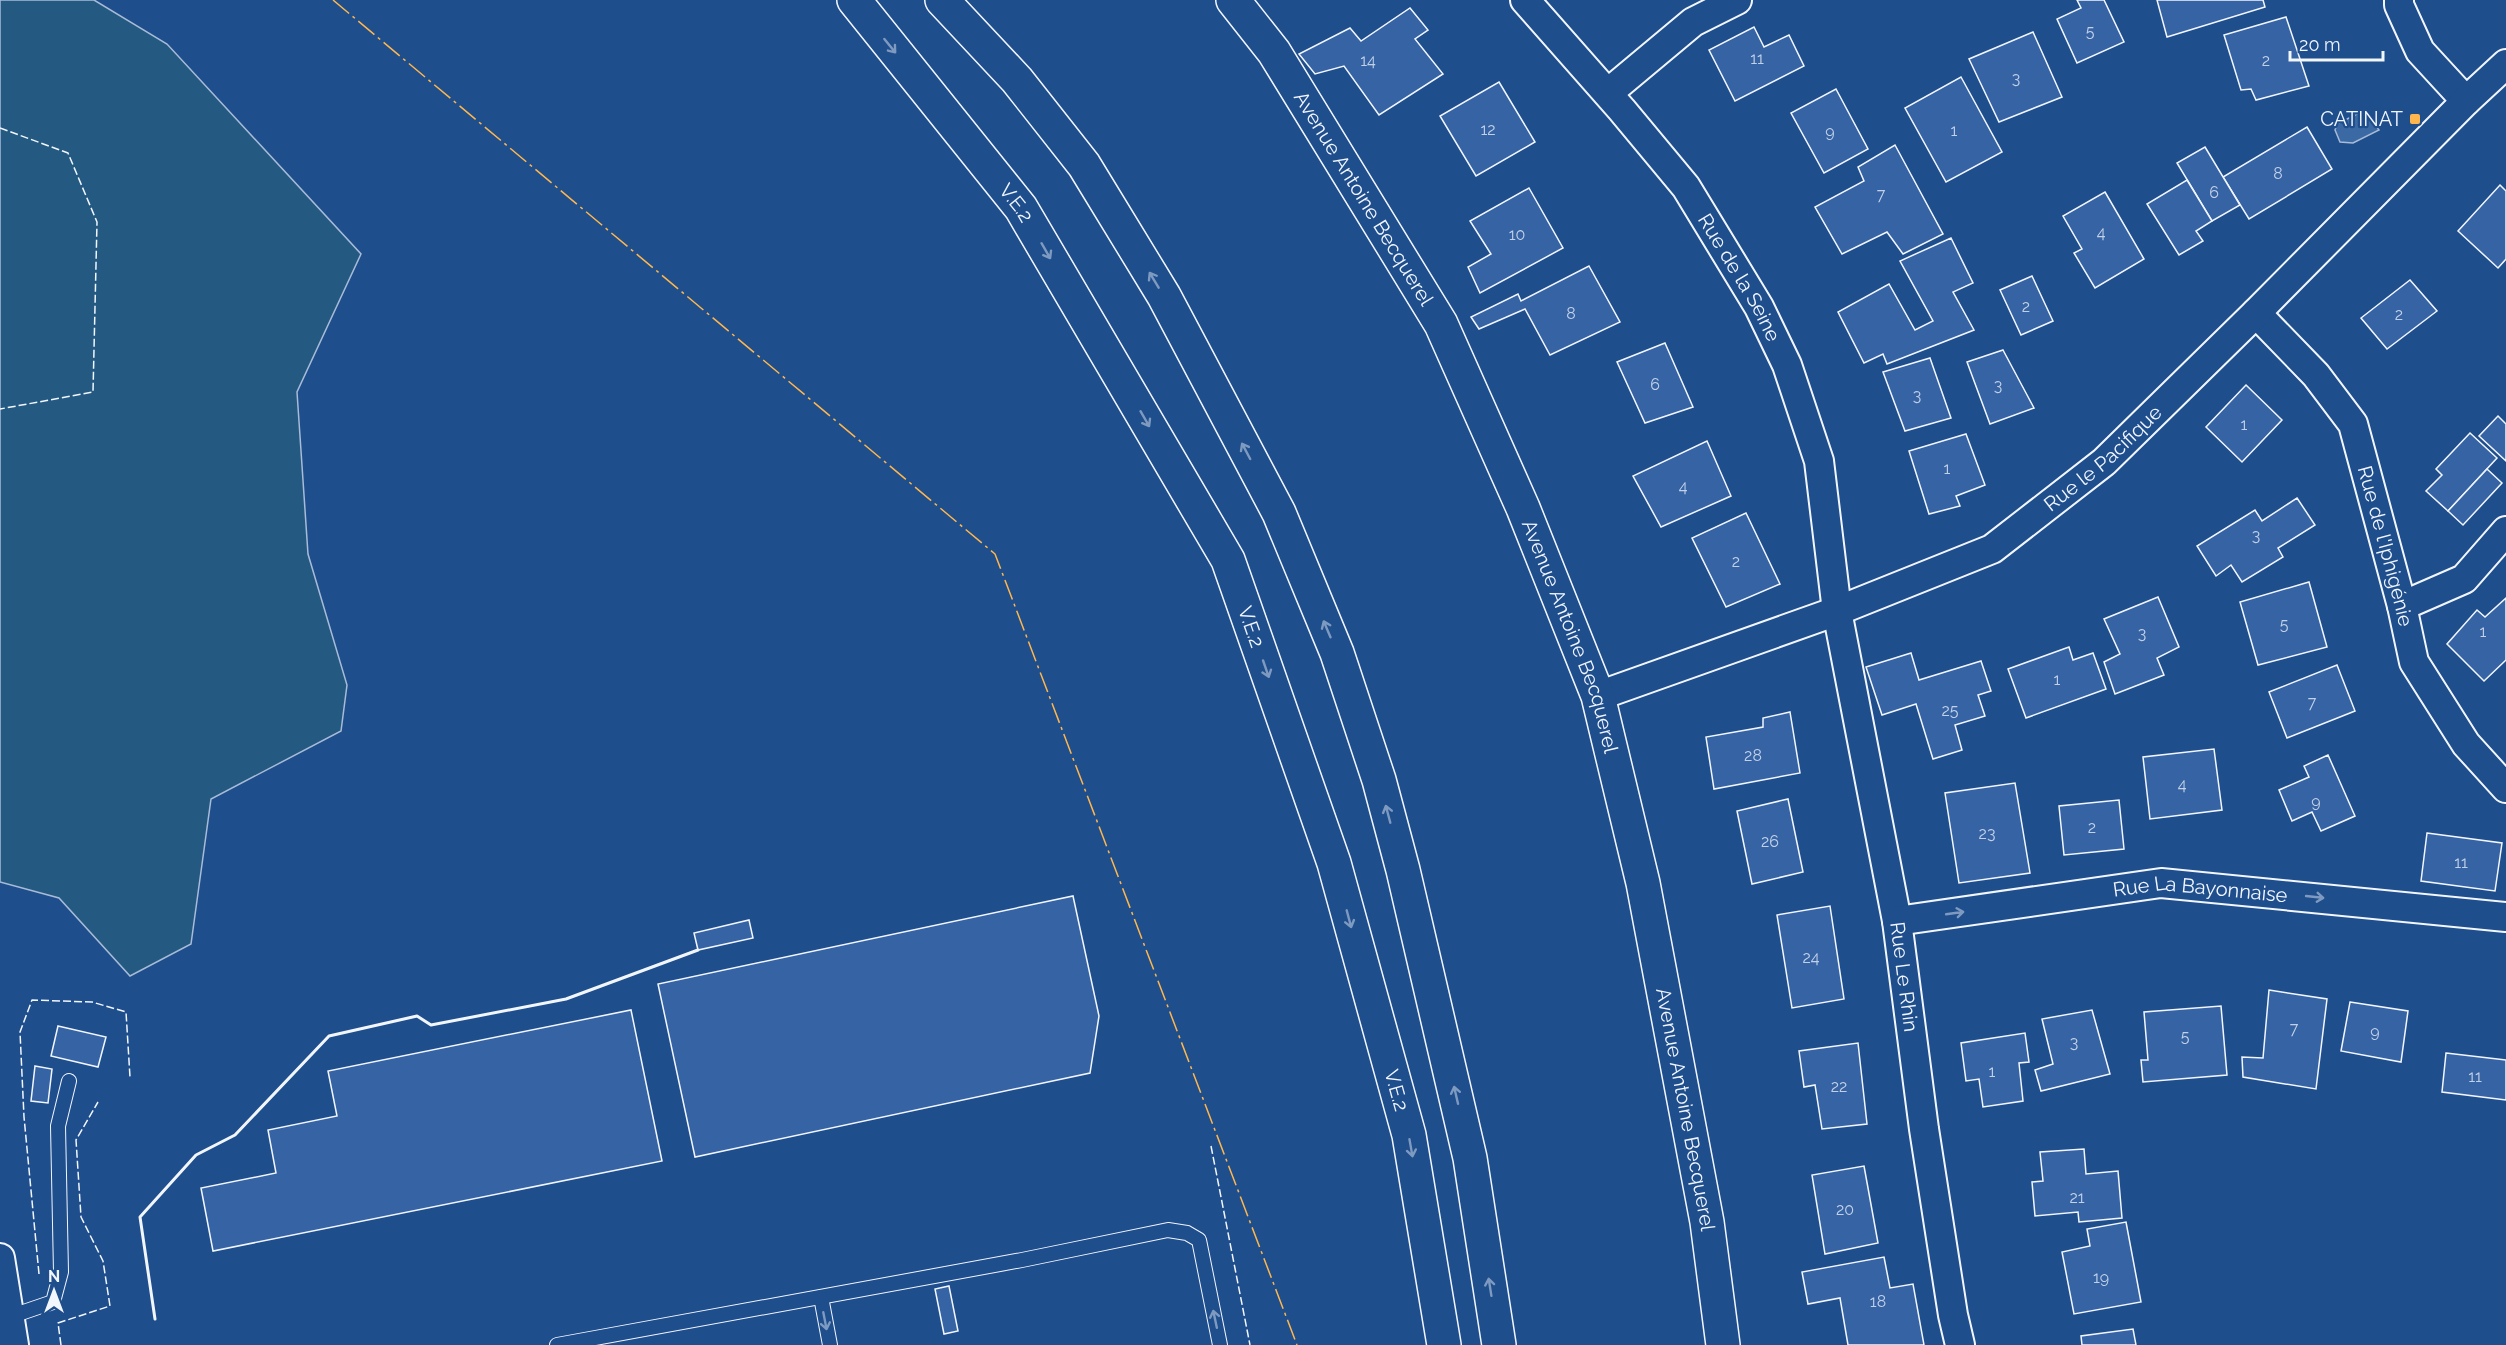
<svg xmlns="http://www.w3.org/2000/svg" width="2506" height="1345" viewBox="0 0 2506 1345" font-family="Raleway,sans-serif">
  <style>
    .green { fill: #245a82; stroke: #a8bbd7; stroke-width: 1.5 }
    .water { fill: #3b69a3; stroke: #a8bbd7; stroke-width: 1.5 }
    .building { fill: #3563a3; stroke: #f2f6ff; stroke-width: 1.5 }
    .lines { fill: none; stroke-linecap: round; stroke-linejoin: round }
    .service-casing { stroke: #f2f6ff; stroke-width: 16 }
    .minor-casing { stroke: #f2f6ff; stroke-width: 32 }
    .tertiary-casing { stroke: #f2f6ff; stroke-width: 36 }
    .trunk-casing { stroke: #f2f6ff; stroke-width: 36 }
    .service { stroke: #1f4e8c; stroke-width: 14 }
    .minor { stroke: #1f4e8c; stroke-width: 28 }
    .tertiary { stroke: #1f4e8c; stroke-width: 33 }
    .trunk { stroke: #1f4e8c; stroke-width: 33 }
    .fence { stroke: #f2f6ff; stroke-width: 1.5; stroke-dasharray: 8 3; stroke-linecap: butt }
    .wall { stroke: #f2f6ff; stroke-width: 3 }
    .power { stroke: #ffb74d; stroke-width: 1.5; stroke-dasharray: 21 4.5 3 4.5; stroke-linecap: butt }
    .oneway { stroke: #7e9ac0 }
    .poi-dot { fill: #ffb74d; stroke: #1f4e8c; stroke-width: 2 }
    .labels { text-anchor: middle; stroke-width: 4.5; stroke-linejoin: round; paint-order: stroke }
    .number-label { font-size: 16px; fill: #c3d1e8 }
    .poi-label { font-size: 20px; fill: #f2f6ff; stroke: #1f4e8c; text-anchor: end }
    .street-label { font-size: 20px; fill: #f2f6ff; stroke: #1f4e8c }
  </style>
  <rect width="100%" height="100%" fill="#1f4e8c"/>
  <!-- green -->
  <path class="green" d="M0 0H94L167 44 361 254 297 392 308 554 347 685 341 731 211 799 191 944 130 976 59 898 0 882Z"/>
  <!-- water -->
  <path class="water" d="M2365 110 2379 130 2353 143 2340 142 2335 130 2337 124Z"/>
  <!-- building -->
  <g class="building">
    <path d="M2077 0H2104L2124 42 2077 63 2057 19 2081 8Z"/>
    <path d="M2157 0H2263L2265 7 2167 37Z"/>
    <path d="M1410 8 1428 30 1415 39 1443 74 1379 115 1344 66 1315 74 1299 54 1350 28 1361 41Z"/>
    <path d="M2286 17 2309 86 2256 100 2251 89 2241 90 2224 35Z"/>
    <path d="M1754 27 1764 47 1789 35 1804 66 1735 101 1709 50Z"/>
    <path d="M2033 32 2062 97 1999 122 1969 59Z"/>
    <path d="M1961 77 2002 152 1946 182 1905 108Z"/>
    <path d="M1499 82 1535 142 1476 176 1440 116Z"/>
    <path d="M1836 89 1868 149 1824 173 1791 113Z"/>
    <path d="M2307 127 2332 169 2249 219 2223 177Z"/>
    <path d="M1895 145 1943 234 1903 254 1887 232 1842 254 1815 207 1864 181 1858 167Z"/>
    <path d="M2205 147 2240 205 2212 221 2177 163Z"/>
    <path d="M2187 180 2212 221 2196 231 2203 241 2179 255 2147 204Z"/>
    <path d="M2500 185 2506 191V259L2498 268 2458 231Z"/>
    <path d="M1529 188 1563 248 1480 293 1468 267 1491 254 1470 221Z"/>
    <path d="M2105 192 2144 259 2095 288 2074 253 2082 249 2063 216Z"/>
    <path d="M1951 238 1973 283 1953 292 1974 330 1887 364 1883 354 1864 363 1838 312 1889 284 1915 330 1933 321 1900 261Z"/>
    <path d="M1589 266 1620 322 1550 355 1525 309 1479 329 1471 317 1518 294 1521 301Z"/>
    <path d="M2032 276 2053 321 2021 335 2000 290Z"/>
    <path d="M2410 280 2437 311 2387 349 2361 318Z"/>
    <path d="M1665 343 1693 407 1645 423 1617 362Z"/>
    <path d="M2003 350 2034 408 1990 424 1967 362Z"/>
    <path d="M1930 358 1951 418 1905 431 1883 372Z"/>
    <path d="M2246 385 2282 420 2242 462 2206 427Z"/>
    <path d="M2498 416 2506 424V461L2479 436Z"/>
    <path d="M2470 433 2497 458 2448 511 2426 491 2442 475 2436 469Z"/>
    <path d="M1966 434 1985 485 1956 496 1960 506 1929 514 1909 451Z"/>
    <path d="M1707 441 1731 496 1661 527 1633 476Z"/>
    <path d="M2487 469 2502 483 2463 525 2448 511Z"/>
    <path d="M2297 498 2315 525 2278 548 2283 557 2242 582 2231 565 2216 576 2197 546 2255 510 2262 521Z"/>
    <path d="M1746 513 1780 584 1726 607 1692 538Z"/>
    <path d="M2309 582 2327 647 2258 665 2240 602Z"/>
    <path d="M2158 597 2179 647 2157 658 2164 675 2115 694 2104 662 2120 654 2104 619Z"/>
    <path d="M2506 598V660L2484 681 2447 644 2477 610 2485 617Z"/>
    <path d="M2069 647 2073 660 2093 653 2106 689 2026 718 2008 669Z"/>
    <path d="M1911 653 1919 680 1981 661 1991 691 1978 695 1985 716 1955 725 1962 750 1933 759 1916 704 1882 715 1866 667Z"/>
    <path d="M2337 665 2355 711 2287 738 2269 692Z"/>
    <path d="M1790 712 1800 773 1714 789 1706 737 1763 727V718Z"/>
    <path d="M2214 749 2222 810 2150 819 2143 757Z"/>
    <path d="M2328 755 2355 816 2321 831 2312 812 2292 821 2279 790 2309 777 2304 766Z"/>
    <path d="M2015 783 2030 873 1959 883 1945 793Z"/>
    <path d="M1788 799 1803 872 1752 884 1737 811Z"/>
    <path d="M2119 800 2124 849 2064 855 2059 806Z"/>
    <path d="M2427 833 2502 843 2495 891 2421 881Z"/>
    <path d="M1073 896 1099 1016 1090 1073 695 1157 658 984Z"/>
    <path d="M1830 906 1844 999 1792 1008 1777 915Z"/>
    <path d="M749 920 753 938 698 950 694 933Z"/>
    <path d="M2269 990 2327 999 2316 1089 2243 1077 2242 1057 2263 1058Z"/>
    <path d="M2350 1002 2408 1011 2401 1062 2341 1051Z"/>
    <path d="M2221 1006 2227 1075 2143 1082 2141 1060H2148L2144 1012Z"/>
    <path d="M631 1010 662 1161 213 1251 201 1188 276 1173 268 1130 337 1116 328 1071Z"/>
    <path d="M2092 1010 2110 1074 2041 1091 2035 1070 2053 1064 2042 1019Z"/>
    <path d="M58 1026 106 1037 98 1067 51 1056Z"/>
    <path d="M2025 1033 2029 1062 2019 1063 2023 1101 1983 1107 1979 1079 1966 1081 1961 1043Z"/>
    <path d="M1858 1043 1867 1124 1822 1129 1815 1085 1804 1087 1799 1051Z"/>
    <path d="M2446 1053 2506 1060V1100L2442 1092Z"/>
    <path d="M35 1066 52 1069 48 1103 31 1101Z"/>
    <path d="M2084 1149 2086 1174 2118 1171 2122 1218 2079 1222 2078 1212 2035 1216 2032 1182 2043 1181 2040 1152Z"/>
    <path d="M1864 1166 1878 1243 1825 1254 1812 1175Z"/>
    <path d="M2126 1222 2141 1302 2074 1314 2062 1252 2090 1246 2087 1229Z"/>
    <path d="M1884 1257 1890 1288 1913 1284 1924 1345H1848L1840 1298 1808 1304 1802 1272Z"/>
    <path d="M949 1286 958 1331 944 1334 935 1289Z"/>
    <path d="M2133 1329 2136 1345H2082L2081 1336Z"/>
  </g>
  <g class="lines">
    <!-- service casing -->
    <g class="service-casing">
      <g id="service">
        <path d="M821 1297 830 1345"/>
        <path d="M9 1317 53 1302 61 1272 58 1126 69 1081"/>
        <path d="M557 1345 1022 1260 1168 1230 1187 1233 1199 1240 1220 1345"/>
      </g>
    </g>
    <!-- minor casing -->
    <g class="minor-casing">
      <g id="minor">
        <path id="s1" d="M1525 0 1622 110 1686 187 1759 307 1787 365 1819 461 1837 611 1897 921 1924 1129 1953 1315 1960 1345"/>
        <path d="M2399 0V5L2420 51 2466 101"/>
        <path d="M1608 93 1693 22 1737 0"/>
        <path id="s2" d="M2256 313 2316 375 2353 424 2402 606 2414 662 2466 744 2506 788"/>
        <path d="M2402 606 2464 579 2506 531"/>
        <path id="s3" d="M1598 696 1837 611 1992 549 2104 462 2256 313 2466 101 2506 64"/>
        <path id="s4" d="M1897 921 2161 883 2506 917"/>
        <path d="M0 1258 14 1345"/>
      </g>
    </g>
    <!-- tertiary casing -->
    <g class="tertiary-casing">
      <g id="tertiary">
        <path id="s5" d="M1233 0 1274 52 1441 324 1523 508 1598 696 1643 883 1707 1222 1723 1345"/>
      </g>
    </g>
    <!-- trunk casing -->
    <g class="trunk-casing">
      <g id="trunk">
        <path id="s6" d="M854 0 1021 208 1228 560 1334 863 1409 1135 1444 1345"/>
        <path d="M942 0 1017 80 1084 165 1164 296 1279 513 1337 653 1379 780 1403 870 1470 1158 1499 1345"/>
      </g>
    </g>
    <!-- service -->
    <use href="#service" class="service"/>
    <!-- minor -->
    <use href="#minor" class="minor"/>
    <!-- tertiary -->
    <use href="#tertiary" class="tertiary"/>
    <!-- trunk -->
    <use href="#trunk" class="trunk"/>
    <!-- fence -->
    <g class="fence">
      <path d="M0 128 68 153 97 222 93 392 0 409"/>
      <path d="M1211 1146 1250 1345"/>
      <path d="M39 1274 24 1117 20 1032 32 1000 92 1002 126 1012 130 1077"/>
      <path d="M61 1345 58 1323 110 1306 103 1261 81 1217 76 1140 98 1102"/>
    </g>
    <!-- wall -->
    <path class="wall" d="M155 1319 140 1217 196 1155 235 1135 329 1036 417 1016 431 1025 566 999 698 950"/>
    <!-- power -->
    <path class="power" d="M333 0 995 554 1297 1345"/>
  </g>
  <!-- one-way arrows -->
  <defs><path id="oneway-shaft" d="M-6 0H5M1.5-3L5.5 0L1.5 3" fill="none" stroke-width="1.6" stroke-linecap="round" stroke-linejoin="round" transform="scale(1.5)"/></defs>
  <g class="oneway">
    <use href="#oneway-shaft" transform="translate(890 46) rotate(51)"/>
    <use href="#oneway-shaft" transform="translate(1046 251) rotate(60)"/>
    <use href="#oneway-shaft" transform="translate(1154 280) rotate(-121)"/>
    <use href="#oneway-shaft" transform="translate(1145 419) rotate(60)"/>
    <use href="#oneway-shaft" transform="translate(1246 451) rotate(-118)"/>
    <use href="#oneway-shaft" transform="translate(1327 629) rotate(-113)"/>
    <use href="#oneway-shaft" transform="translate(1266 669) rotate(71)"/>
    <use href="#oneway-shaft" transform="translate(1388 814) rotate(-105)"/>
    <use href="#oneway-shaft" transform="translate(2315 897) rotate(6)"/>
    <use href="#oneway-shaft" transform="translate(1955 913) rotate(-8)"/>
    <use href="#oneway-shaft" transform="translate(1349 919) rotate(75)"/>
    <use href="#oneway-shaft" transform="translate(1456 1095) rotate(-103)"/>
    <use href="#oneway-shaft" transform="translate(1411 1148) rotate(80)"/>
    <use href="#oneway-shaft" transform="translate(1490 1287) rotate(-99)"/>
    <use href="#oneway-shaft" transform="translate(1215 1319) rotate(-102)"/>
    <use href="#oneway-shaft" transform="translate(825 1321) rotate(79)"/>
  </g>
  <!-- markers -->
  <rect class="poi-dot" x="2409" y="113" width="12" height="12" rx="3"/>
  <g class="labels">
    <!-- number labels -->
    <g class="number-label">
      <text x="2090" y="37">5</text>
      <text x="1757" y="64">11</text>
      <text x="1368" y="66">14</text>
      <text x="2266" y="66">2</text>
      <text x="2016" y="84">3</text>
      <text x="1488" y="135">12</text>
      <text x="1954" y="136">1</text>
      <text x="1830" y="137">9</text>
      <text x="2278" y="179">8</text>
      <text x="2214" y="198">6</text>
      <text x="1881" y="200">7</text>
      <text x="2101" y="238">4</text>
      <text x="1517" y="240">10</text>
      <text x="2026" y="312">2</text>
      <text x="1571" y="319">8</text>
      <text x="2399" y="320">2</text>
      <text x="1655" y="390">6</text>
      <text x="1998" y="391">3</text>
      <text x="1917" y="401">3</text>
      <text x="2244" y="430">1</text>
      <text x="1947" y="474">1</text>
      <text x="1683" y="492">4</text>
      <text x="2256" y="541">3</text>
      <text x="1736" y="567">2</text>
      <text x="2284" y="630">5</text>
      <text x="2483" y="637">1</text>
      <text x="2142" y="639">3</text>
      <text x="2057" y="685">1</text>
      <text x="2312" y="708">7</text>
      <text x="1950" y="716">25</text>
      <text x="1753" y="761">28</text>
      <text x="2182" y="790">4</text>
      <text x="2316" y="807">9</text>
      <text x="2092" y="833">2</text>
      <text x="1987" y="839">23</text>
      <text x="1770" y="847">26</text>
      <text x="2461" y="868">11</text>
      <text x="1811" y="963">24</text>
      <text x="2294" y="1034">7</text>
      <text x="2375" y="1037">9</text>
      <text x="2185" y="1042">5</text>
      <text x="2074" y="1048">3</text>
      <text x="1992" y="1077">1</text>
      <text x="2475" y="1082">11</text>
      <text x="1839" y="1092">22</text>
      <text x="2077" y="1203">21</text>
      <text x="1845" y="1215">20</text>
      <text x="2101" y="1283">19</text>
      <text x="1878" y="1307">18</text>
    </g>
    <!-- poi labels -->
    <g class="poi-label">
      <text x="2403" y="126">CATINAT</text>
    </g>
    <!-- street labels -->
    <g class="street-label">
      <text dy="7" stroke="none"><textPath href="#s5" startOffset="238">Avenue Antoine Becquerel</textPath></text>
      <text dy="7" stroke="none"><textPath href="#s6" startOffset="260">V.E.2</textPath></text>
      <text dy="7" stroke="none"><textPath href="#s1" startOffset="352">Rue de la Seine</textPath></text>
      <text dy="7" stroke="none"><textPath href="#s3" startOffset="564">Rue le Pacifique</textPath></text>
      <text dy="7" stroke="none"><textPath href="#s2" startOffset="274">Rue de l'Iphigénie</textPath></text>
      <text dy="7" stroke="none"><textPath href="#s6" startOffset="746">V.E.2</textPath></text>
      <text dy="7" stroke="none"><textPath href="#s5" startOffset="724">Avenue Antoine Becquerel</textPath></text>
      <text dy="7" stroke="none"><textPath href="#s4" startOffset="306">Rue La Bayonnaise</textPath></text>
      <text dy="7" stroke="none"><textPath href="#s1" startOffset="1076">Rue Le Rhin</textPath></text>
      <text dy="7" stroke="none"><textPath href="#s6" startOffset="1232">V.E.2</textPath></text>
      <text dy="7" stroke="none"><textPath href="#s5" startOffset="1212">Avenue Antoine Becquerel</textPath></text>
    </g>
  </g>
  <!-- north arrow -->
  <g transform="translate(54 1291)" stroke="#1f4e8c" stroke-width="4.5" paint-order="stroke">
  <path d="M0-4.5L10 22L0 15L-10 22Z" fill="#f2f6ff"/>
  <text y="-9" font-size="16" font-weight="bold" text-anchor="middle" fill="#f2f6ff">N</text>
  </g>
  <!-- scale -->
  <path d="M2290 51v9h93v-9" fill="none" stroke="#f2f6ff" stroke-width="3"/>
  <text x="2299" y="51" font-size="18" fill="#f2f6ff" stroke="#1f4e8c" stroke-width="4.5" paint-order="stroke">20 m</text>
</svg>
